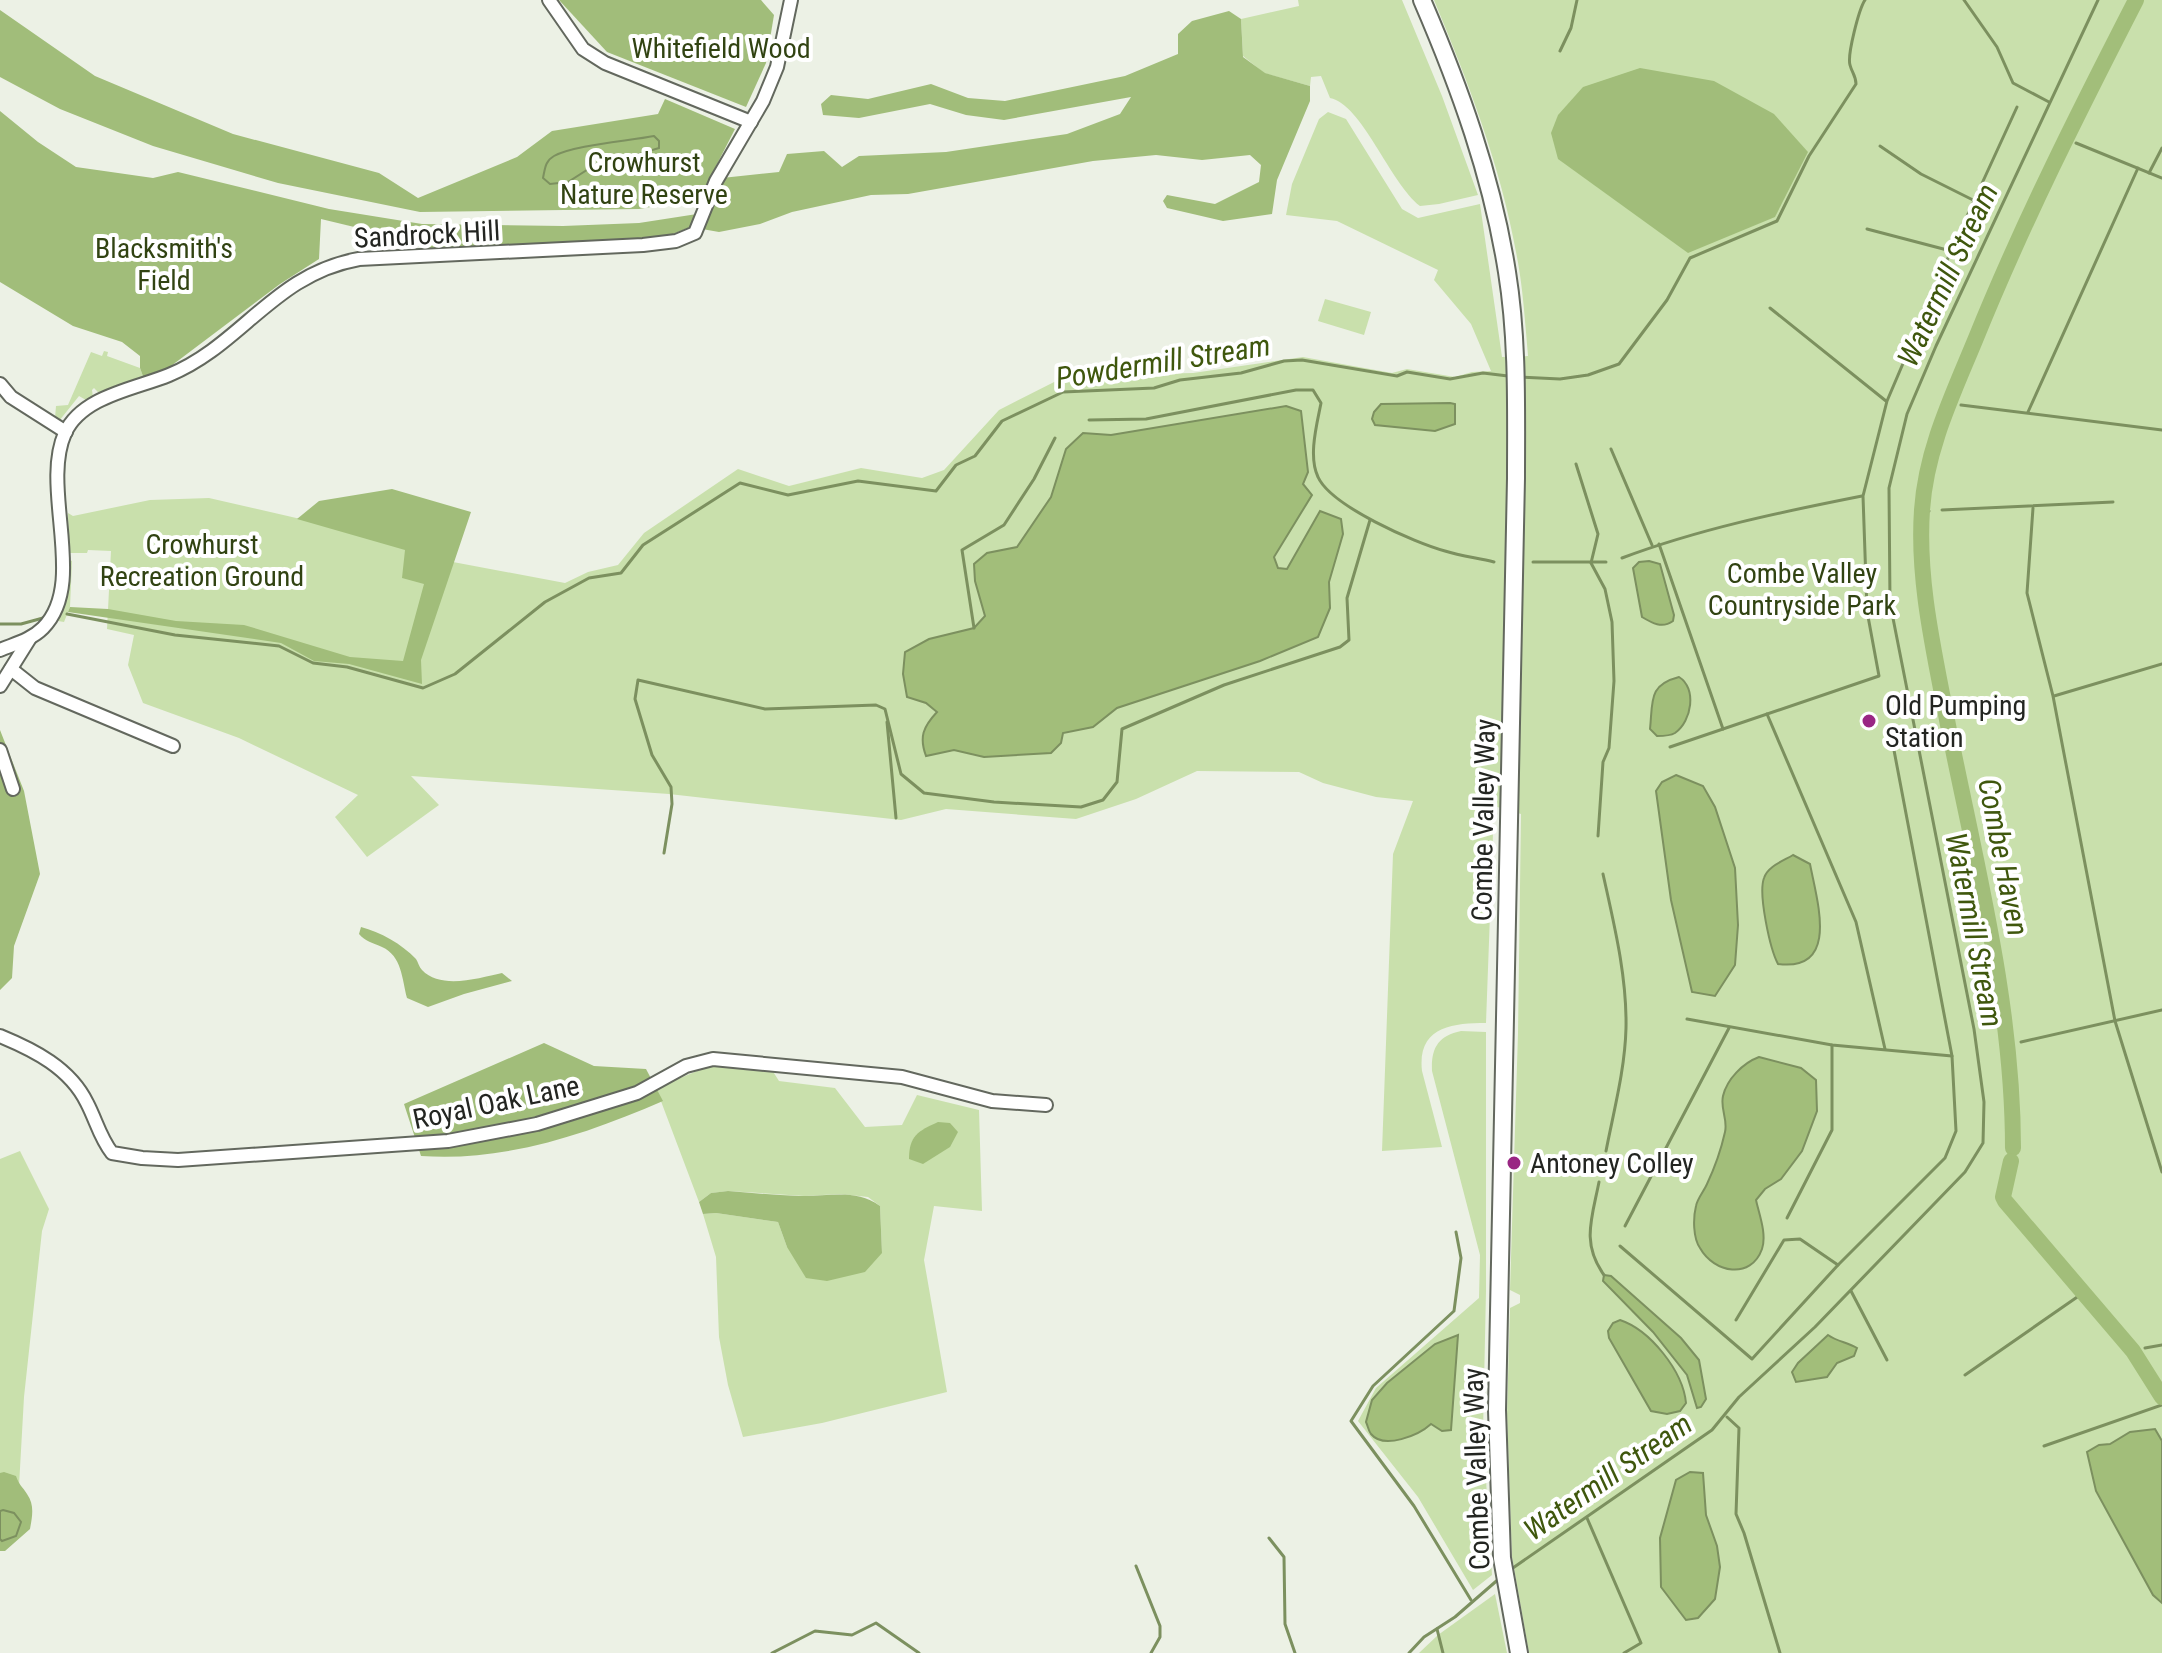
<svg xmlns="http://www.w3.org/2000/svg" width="2162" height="1653" viewBox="0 0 2162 1653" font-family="'Roboto Condensed',sans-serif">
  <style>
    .green { fill: #c9e0ac }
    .forest { fill: #a1bd7a }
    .water { fill: #a2be7a; stroke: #7c905f; stroke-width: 2 }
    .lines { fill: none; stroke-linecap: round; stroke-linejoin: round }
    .stream { stroke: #7c905f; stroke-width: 3 }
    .river { stroke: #a2be7a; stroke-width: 16 }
    .minor-casing { stroke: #63685e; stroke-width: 16 }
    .major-casing { stroke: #63685e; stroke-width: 20 }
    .minor { stroke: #fff; stroke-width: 12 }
    .major { stroke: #fff; stroke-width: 16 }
    .poi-dot { fill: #992683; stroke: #fff; stroke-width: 3 }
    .labels { text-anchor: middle; stroke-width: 8; stroke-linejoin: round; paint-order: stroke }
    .park-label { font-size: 28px; fill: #314312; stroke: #fff }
    .street-label { font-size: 28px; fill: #232521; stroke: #fff }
    .poi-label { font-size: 28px; fill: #232521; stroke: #fff; text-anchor: start }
    .water-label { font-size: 30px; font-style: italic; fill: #3f570d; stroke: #fff }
  </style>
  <rect width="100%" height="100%" fill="#ecf1e5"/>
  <!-- green -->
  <g class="green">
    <path d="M1298 0H1402L1442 96 1478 195 1439 204 1420 206C1390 183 1362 104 1330 98L1321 76 1311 77 1310 86 1264 73 1243 56 1241 19 1299 6Z"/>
    <path d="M1434 0H2162V1653H1529L1512 1557 1507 1414 1510 1308 1520 1303V1295L1510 1290 1518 1033 1521 814 1494 806 1486 1023C1452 1023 1417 1027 1422 1071L1442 1147 1382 1151 1393 854 1413 801 1376 797 1323 783 1299 772 1197 771 1136 799 1076 819 946 809 901 820 669 794 411 776 439 805 367 857 335 817 358 795 239 738 143 703 128 665 134 635 107 629 111 551 88 550 87 553H69L68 513 73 516 150 500 209 498 409 544 453 562 565 583 588 572 618 565 644 533 738 469 789 486 861 468 922 478 944 470 999 410 1066 376 1193 373 1303 357 1392 373 1407 369 1455 377 1472 372 1491 371 1471 324 1434 280 1438 270 1337 221 1286 215 1292 184 1319 119 1328 112 1346 119 1402 209 1418 218 1480 204 1502 357 1528 356C1525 322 1523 286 1516 252 1500 164 1468 82 1434 0Z"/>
    <path d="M1325 299 1371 312 1364 335 1318 321Z"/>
    <path d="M104 351 108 352 107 356 140 368 144 379 99 393 94 388 92 390 93 397 86 400 79 396 59 421 55 418 56 406 68 405 91 352 102 356Z"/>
    <path d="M68 559 72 561 70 607 64 622 58 621 66 599Z"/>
    <path d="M1461 1031 1486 1032V1291L1483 1432 1492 1575 1473 1590 1418 1497 1358 1421 1376 1388 1479 1298 1480 1255 1432 1071C1431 1048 1438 1036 1461 1031Z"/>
    <path d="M714 1064 772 1070 779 1081 835 1088 865 1127 902 1125 917 1095 979 1110 982 1211 934 1206 924 1260 947 1392 822 1423 743 1437 728 1385 719 1337 716 1257 703 1214 716 1213 778 1222 787 1247 882 1253 880 1206 868 1197 841 1194 804 1196 728 1191 711 1193 699 1202 656 1088Z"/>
    <path d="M20 1151 49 1209 42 1231 24 1397 19 1486 0 1478V1159Z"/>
    <path d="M1495 1594 1507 1653H1419L1438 1635Z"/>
  </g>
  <!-- forest -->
  <g class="forest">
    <path d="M559 0H761L774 15 766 63 746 107 607 52Z"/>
    <path d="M0 10 95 76 233 134 379 173 418 198 517 157 552 131 658 114 665 99 735 129 714 170 703 198 639 209 420 212 278 183 153 146 60 109 0 77Z"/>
    <path d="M1229 11 1241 19 1243 57 1265 73 1310 86V101L1277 180 1272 214 1223 221 1167 208 1163 201 1167 195 1215 204 1259 182 1261 165 1250 155 1202 160 1156 155 1093 161 908 194 871 195 792 212 760 224 719 232 702 229 722 178 779 172 787 154 824 151 842 167 859 156 946 152 1067 134 1120 114 1131 97 1004 120 966 115 930 104 859 118 823 115 821 104 831 95 868 99 931 84 968 98 1005 101 1125 76 1178 54V34L1192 21Z"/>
    <path d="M1640 68 1714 81 1774 114 1808 152 1775 217 1688 253 1558 159 1551 133 1558 115 1583 87Z"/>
    <path d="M0 111 38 142 76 167 153 178 178 172 329 209 422 224 563 226 639 223 697 214 690 227 668 236 432 252 425 244 321 219 319 259 280 284 167 369 144 379 140 368V356L122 342 73 326 0 282Z"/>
    <path d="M392 489 471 512 421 660 422 684 349 664 314 661 281 643 68 612 70 607 108 609 176 621 244 625 350 657 403 661 424 584 402 578 405 550 297 519 319 501Z"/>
    <path d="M0 730 24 791 40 874 14 946 12 978 0 990Z"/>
    <path d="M361 927C380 932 402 944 416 959 418 962 419 967 422 970 441 990 479 978 502 973L512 981 464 994 428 1007 407 998C402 979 402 956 382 947 373 943 365 941 359 934Z"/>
    <path d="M544 1043 594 1066 646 1069 663 1101C587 1134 505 1162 421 1156L404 1104Z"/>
    <path d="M938 1122 950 1123 958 1132 950 1147 923 1164 909 1159C909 1136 918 1131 938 1122Z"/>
    <path d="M728 1191C752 1193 775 1195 799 1196 828 1197 855 1188 880 1206L882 1253 865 1272 827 1281 806 1278 787 1247 778 1222 716 1213 703 1214 699 1202 711 1193Z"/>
    <path d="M4 1472 16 1476C19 1485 22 1486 27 1494 35 1505 32 1517 30 1529L5 1551H0V1473Z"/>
  </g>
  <!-- water -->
  <g class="water">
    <path d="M654 136 659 141V148L633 156 601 161 568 182 550 184 543 178C545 169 545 161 554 156 573 145 629 141 654 136Z"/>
    <path d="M1450 403 1455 404V424L1435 431 1375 425 1372 419 1374 412 1381 404Z"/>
    <path d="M1286 406 1301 411 1308 472 1303 484 1312 495 1274 557 1278 568 1287 569 1320 511 1341 519 1343 534 1329 582 1330 608 1318 637 1260 661 1117 708 1093 727 1063 733 1061 743 1051 753 984 757 954 750 926 756C919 737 923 727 937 712L926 703 907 697 903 674 905 652 929 639 974 628 985 616 975 581 974 564 987 553 1017 547 1051 497 1066 449 1083 433 1111 435Z"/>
    <path d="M1649 561 1660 564 1674 615 1673 621C1662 629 1652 623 1642 617L1633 568 1639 562Z"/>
    <path d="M1679 677C1697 688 1692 721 1675 733 1670 736 1663 736 1657 736L1650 729C1653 701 1648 685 1679 677Z"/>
    <path d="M1676 775 1703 786 1715 807 1735 868 1738 925 1735 965 1715 996 1692 992 1671 900 1656 791 1662 782Z"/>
    <path d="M1793 855 1810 864C1817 901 1840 972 1778 964 1770 949 1758 894 1764 878 1768 866 1783 861 1793 855Z"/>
    <path d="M1759 1057 1801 1068 1816 1080 1817 1111 1802 1151 1781 1179 1765 1189 1756 1200C1759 1214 1767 1234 1762 1249 1751 1280 1714 1273 1700 1248 1693 1238 1693 1218 1696 1206 1697 1199 1704 1191 1707 1184 1715 1167 1721 1150 1725 1132 1728 1119 1720 1109 1723 1096 1727 1079 1743 1063 1759 1057Z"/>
    <path d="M1604 1275 1611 1276 1681 1338 1699 1360 1706 1399 1701 1407 1697 1408 1687 1375 1653 1332 1603 1281Z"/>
    <path d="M1620 1320C1650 1330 1683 1371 1686 1403L1680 1411 1667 1414 1651 1411 1609 1338 1608 1331 1613 1323Z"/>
    <path d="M1458 1335 1451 1430 1442 1431 1431 1424C1419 1435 1384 1450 1371 1434 1368 1430 1368 1426 1366 1422L1372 1400 1387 1383 1435 1344Z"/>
    <path d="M1828 1335C1838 1342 1847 1342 1857 1348L1854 1356 1837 1363 1827 1377 1796 1382 1792 1372 1798 1363Z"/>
    <path d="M2155 1429 2162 1441V1603L2153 1595 2096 1491 2087 1452 2099 1445 2110 1444 2130 1432Z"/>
    <path d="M1690 1472 1703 1473 1706 1515 1717 1546 1720 1567 1715 1599 1698 1618 1686 1620 1661 1587 1660 1538 1676 1480Z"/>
    <path d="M3 1510 14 1513 21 1522 16 1536 2 1541 0 1539V1511Z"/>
  </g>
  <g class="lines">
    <!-- stream -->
    <g class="stream">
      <path d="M1964 0 1997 47 2013 83 2049 102"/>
      <path d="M1560 51 1571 28 1577 0"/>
      <path d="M2076 143 2162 178"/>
      <path d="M1880 146 1921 174 1973 200"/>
      <path d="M2149 173 2162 148"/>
      <path d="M1867 229 1951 251"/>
      <path d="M1770 308 1886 401"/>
      <path d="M1520 377 1560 379 1588 375 1619 364 1667 300 1690 258 1777 221 1809 156 1856 84C1856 76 1852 73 1850 65 1847 55 1859 9 1865 0"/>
      <path d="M1961 405 2162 430"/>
      <path d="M2028 412 2138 168"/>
      <path d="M1089 420 1146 419 1296 390H1313L1321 403C1317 424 1308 456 1318 477 1331 506 1415 543 1445 551 1461 556 1478 558 1494 562"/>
      <path d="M1611 449 1652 545"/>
      <path d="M1576 464 1598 534 1591 563 1605 589 1612 622 1614 681 1609 748 1603 762 1598 836"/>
      <path d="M2033 508 2027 593 2053 696 2115 1021 2162 1172"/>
      <path d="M1942 510 2113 502"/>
      <path d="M1922 511H1929"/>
      <path d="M1659 544 1723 729"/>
      <path d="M1622 558C1699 529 1781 512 1862 496"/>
      <path d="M1533 562H1606"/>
      <path d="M67 614 175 635 279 646 313 663 347 667 423 688 455 674 545 602 589 578 621 573 643 545 740 483 788 495 858 481 936 491 956 465 975 456 1002 421 1063 392 1154 388 1180 380 1241 373 1284 361 1302 360 1397 376 1407 372 1450 379 1483 373 1508 376"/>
      <path d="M0 624H21L43 618"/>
      <path d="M974 628 962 550 1004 525 1034 479 1055 438"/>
      <path d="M2054 696 2162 664"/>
      <path d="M1767 714 1856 922 1885 1049"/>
      <path d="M887 722 896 818"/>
      <path d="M1670 747 1879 676 1867 611 1863 496 1887 401 1951 251 2017 107"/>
      <path d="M664 853 672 804 671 787 652 755 635 699 638 680 765 709 876 705 885 709 901 774 924 793 994 802 1081 807 1103 800 1117 782 1122 729 1224 685 1340 647 1349 640 1347 598 1370 520"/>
      <path d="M1603 874C1614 924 1627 976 1626 1028 1625 1069 1614 1110 1606 1151"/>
      <path d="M1687 1019 1832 1045 1952 1056"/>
      <path d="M2021 1042 2162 1010"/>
      <path d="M1599 1182C1592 1218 1581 1243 1604 1275"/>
      <path d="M1787 1218 1832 1130V1045"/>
      <path d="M1625 1226 1729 1028"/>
      <path d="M1456 1232 1461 1258 1454 1311 1373 1386 1351 1421 1414 1506 1471 1600"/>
      <path d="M1620 1246 1752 1359 1838 1265 1945 1158 1956 1131 1952 1056 1893 745"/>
      <path d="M1851 1291 1887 1360"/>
      <path d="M1736 1320 1784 1240 1800 1239 1838 1265"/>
      <path d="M2145 1348 2162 1345"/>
      <path d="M1965 1375 2083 1293"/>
      <path d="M1727 1417 1739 1428 1736 1514 1744 1533 1780 1653"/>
      <path d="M2044 1446 2162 1405"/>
      <path d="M1587 1518 1641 1643 1624 1653"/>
      <path d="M1269 1538 1284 1557 1285 1624 1295 1653"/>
      <path d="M1136 1566 1160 1626V1637L1151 1653"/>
      <path d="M1510 1570 1712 1430 1739 1397 1815 1327 1965 1172 1983 1143 1984 1102 1974 1029 1890 603 1889 488 1907 414 1936 346 2098 0"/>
      <path d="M1437 1629 1443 1653"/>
      <path d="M772 1653 815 1631 852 1635 876 1623 919 1653"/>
      <path d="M1409 1653 1424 1637 1455 1617 1501 1577"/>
    </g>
    <!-- river -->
    <g class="river">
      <path d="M2013 1148C2013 1005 1976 865 1948 725 1935 655 1917 582 1922 510 1926 449 1953 394 1976 338 2023 222 2079 111 2136 0"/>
      <path d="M2011 1161 2003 1197 2005 1201 2133 1351 2162 1397"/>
    </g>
    <!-- minor casing -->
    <g class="minor-casing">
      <g id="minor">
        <path d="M549 0 583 49 605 63 751 122"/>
        <path d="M0 384 11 397 66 432"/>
        <path d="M0 650C14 644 31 640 43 628 88 583 40 489 65 433 82 396 135 389 169 375 242 345 274 274 359 259L643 245 676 241 695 233 716 181 763 101 777 67 791 0"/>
        <path d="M11 669 35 688 173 746"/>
        <path d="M0 686 30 638"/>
        <path d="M0 750 13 789"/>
        <path d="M0 1036C34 1050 70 1068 87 1103 96 1120 100 1138 112 1153L142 1158 178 1160 448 1141 537 1124 637 1093 686 1066 713 1059 902 1077 992 1101 1046 1105"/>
      </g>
    </g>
    <!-- major casing -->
    <g class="major-casing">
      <path id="major" d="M1422 0C1460 88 1492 177 1507 272 1518 340 1516 410 1516 478L1497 1410 1502 1558 1519 1653"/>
    </g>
    <!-- minor -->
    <use href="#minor" class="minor"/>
    <!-- major -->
    <use href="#major" class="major"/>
  </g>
  <!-- markers -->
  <g class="poi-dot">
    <circle cx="1869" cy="721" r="8"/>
    <circle cx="1514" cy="1163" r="8"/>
  </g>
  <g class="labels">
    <!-- park labels -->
    <g class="park-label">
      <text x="721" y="58">Whitefield Wood</text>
      <text x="644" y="172">Crowhurst<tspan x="644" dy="32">Nature Reserve</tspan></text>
      <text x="164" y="258">Blacksmith's<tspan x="164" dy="32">Field</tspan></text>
      <text x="202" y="554">Crowhurst<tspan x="202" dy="32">Recreation Ground</tspan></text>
      <text x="1802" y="583">Combe Valley<tspan x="1802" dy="32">Countryside Park</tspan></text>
    </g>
    <!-- street labels -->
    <g class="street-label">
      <text transform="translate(427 234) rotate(-3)" y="10">Sandrock Hill</text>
      <text transform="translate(1483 820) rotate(-89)" y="10">Combe Valley Way</text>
      <text transform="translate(496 1102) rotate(-12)" y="10">Royal Oak Lane</text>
      <text transform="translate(1476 1469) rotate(-92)" y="10">Combe Valley Way</text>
    </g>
    <!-- poi labels -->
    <g class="poi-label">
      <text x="1885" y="715">Old Pumping<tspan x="1885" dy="32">Station</tspan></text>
      <text x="1530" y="1173">Antoney Colley</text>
    </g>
    <!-- water labels -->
    <g class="water-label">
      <text transform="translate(1948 275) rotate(-65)" y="10">Watermill Stream</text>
      <text transform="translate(1163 362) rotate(-9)" y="10">Powdermill Stream</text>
      <text transform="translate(2003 857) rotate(79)" y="10">Combe Haven</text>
      <text transform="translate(1974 930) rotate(79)" y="10">Watermill Stream</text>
      <text transform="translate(1608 1477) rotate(-35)" y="10">Watermill Stream</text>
    </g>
  </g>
</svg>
